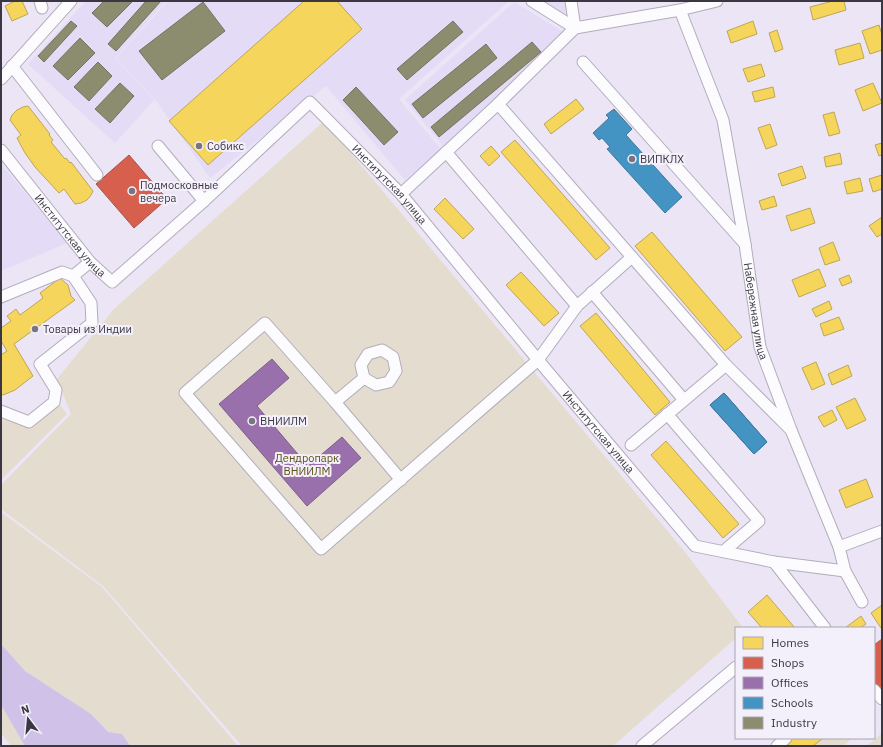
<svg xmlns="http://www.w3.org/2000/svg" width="883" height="747" viewBox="0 0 883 747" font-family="'IBM Plex Sans',sans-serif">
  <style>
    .built { fill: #e4dbf6 }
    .green { fill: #e4dcce }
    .water { fill: #cfc1e8 }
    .homes { fill: #f6d55c; stroke: #bea654 }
    .shops { fill: #d6604d; stroke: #a7544a }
    .offices { fill: #9970ab; stroke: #7c5f8c }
    .schools { fill: #4393c3; stroke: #40779c }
    .industry { fill: #8c8c6e; stroke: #737261 }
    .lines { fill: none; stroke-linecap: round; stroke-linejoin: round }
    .minor-casing { stroke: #b2adba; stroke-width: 13 }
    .minor { stroke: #fcfbfe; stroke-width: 11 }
    .poi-dot { fill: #787481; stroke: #f4f0fb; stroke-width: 1.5 }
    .labels { text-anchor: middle; stroke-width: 4; stroke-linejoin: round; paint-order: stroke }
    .poi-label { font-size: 11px; fill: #3a3742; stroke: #f4f0fb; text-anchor: start }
    .street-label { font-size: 11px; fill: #3a3742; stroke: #f4f0fb }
    .park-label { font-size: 11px; fill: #5c4f11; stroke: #f4f0fb }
  </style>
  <rect width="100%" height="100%" fill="#ebe5f6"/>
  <!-- built -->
  <g class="built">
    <path d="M86 1H166L115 58 154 100 115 143 28 64Z"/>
    <path d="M168 1H509L399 99 441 149 405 180 326 86 210 178 157 102 116 58Z"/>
    <path d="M544 1H571L579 25Z"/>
    <path d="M514 2 565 33 443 146 405 100Z"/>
    <path d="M1 164 67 243 1 271Z"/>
  </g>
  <!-- green -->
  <g class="green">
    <path d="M324 121 685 552 743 628H736V638L613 746H242L103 586 1 509V485L71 414 57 379 114 309Z"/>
    <path d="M59 404 67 414 1 480V409L34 422Z"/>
    <path d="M1 512 102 587 238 746H130L122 734 108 732 91 714 25 671 1 644Z"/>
    <path d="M1 705 25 746H11L1 733Z"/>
    <path d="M882 733V746H867Z"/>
    <path d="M823 738H853L843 746H813Z"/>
  </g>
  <!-- water -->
  <path class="water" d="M1 644 25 671 91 714 108 732 122 734 130 746H25L1 705Z"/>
  <!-- homes -->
  <g class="homes">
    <path d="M15 1H22L28 14 12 21 5 6Z"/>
    <path d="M304 1H337L362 29 208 165 169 121Z"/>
    <path d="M833 1H844L846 10 813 20 810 7Z"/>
    <path d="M753 21 757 34 731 43 727 31Z"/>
    <path d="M879 25 882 35V50L870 54 862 31Z"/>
    <path d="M777 30 783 49 775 52 769 33Z"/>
    <path d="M860 43 864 58 839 65 835 50Z"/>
    <path d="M761 64 765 76 748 82 743 69Z"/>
    <path d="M873 83 882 103 863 111 855 90Z"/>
    <path d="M773 87 775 97 755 102 752 92Z"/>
    <path d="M576 99 584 109 551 134 544 124Z"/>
    <path d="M28 106 50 134 49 135 53 140 51 142 65 159 66 158 70 163 71 162 93 191 91 195 87 200 81 203 75 204 64 189 59 193 35 167 25 153 17 138 21 135 10 120 12 115 17 110 23 107Z"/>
    <path d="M834 112 840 133 829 136 823 115Z"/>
    <path d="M770 124 777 145 766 149 758 128Z"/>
    <path d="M515 140 610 248 596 260 501 152Z"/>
    <path d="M882 143V155L879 156 875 145Z"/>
    <path d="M491 146 500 156 489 166 480 156Z"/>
    <path d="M840 153 842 164 826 167 824 157Z"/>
    <path d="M802 166 806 178 782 186 778 174Z"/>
    <path d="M882 175V189L873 192 869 179Z"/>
    <path d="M860 178 863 191 847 194 844 182Z"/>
    <path d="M774 196 777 206 762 210 759 201Z"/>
    <path d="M445 198 474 229 463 239 434 209Z"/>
    <path d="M810 208 815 223 791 231 786 216Z"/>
    <path d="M882 217V234L877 237 869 226Z"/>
    <path d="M652 232 742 337 725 351 635 246Z"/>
    <path d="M833 242 840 260 825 265 819 248Z"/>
    <path d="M819 269 826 286 799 297 792 280Z"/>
    <path d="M521 272 559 313 544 326 506 285Z"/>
    <path d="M849 275 852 282 842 286 839 279Z"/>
    <path d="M60 278 68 285 71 296 75 300 14 344 33 376 15 390 3 395 1 394V355L7 351 1 341V328L11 321 7 316 16 309 20 315 43 298 40 293Z"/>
    <path d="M829 301 832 309 816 317 812 309Z"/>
    <path d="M596 313 670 402 655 415 580 326Z"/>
    <path d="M839 317 844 329 824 336 820 324Z"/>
    <path d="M816 362 825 384 812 390 802 368Z"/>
    <path d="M848 365 852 376 832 385 828 374Z"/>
    <path d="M855 398 866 420 847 429 836 407Z"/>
    <path d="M832 410 837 420 824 427 818 417Z"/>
    <path d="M666 441 739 524 723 538 651 455Z"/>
    <path d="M866 479 873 497 846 508 839 490Z"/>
    <path d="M767 595 795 628H762L748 612Z"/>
    <path d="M882 605V627L881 628 871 613Z"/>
    <path d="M861 616 866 624 860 628H845Z"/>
    <path d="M793 738H823L813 746H783Z"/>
  </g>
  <!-- shops -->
  <g class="shops">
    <path d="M129 155 167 199 134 228 96 184Z"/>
    <path d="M882 639V688L878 691 874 686V645Z"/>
  </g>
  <!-- offices -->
  <path class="offices" d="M272 359 289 378 257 406 308 466 342 437 361 458 307 506 219 404Z"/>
  <!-- schools -->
  <g class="schools">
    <path d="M614 109 632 129 626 135 682 197 665 213 607 149 610 147 602 138 599 140 593 133 609 118 606 115Z"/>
    <path d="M724 393 767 442 754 454 710 405Z"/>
    <path d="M724 393 767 442 754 454 710 405Z"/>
  </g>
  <!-- industry -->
  <g class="industry">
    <path d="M104 1H133L107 27 92 13Z"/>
    <path d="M146 1H161L116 51 108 44Z"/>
    <path d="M203 2 225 31 162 80 139 51Z"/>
    <path d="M71 21 77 26 44 62 38 56Z"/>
    <path d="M453 21 463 32 407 80 397 69Z"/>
    <path d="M80 38 95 53 68 80 53 66Z"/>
    <path d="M532 42 541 52 439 137 431 127Z"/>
    <path d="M486 44 497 58 423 118 412 104Z"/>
    <path d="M98 62 112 76 89 101 74 87Z"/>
    <path d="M120 83 134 96 110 123 95 109Z"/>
    <path d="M356 87 398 132 384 145 343 100Z"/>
  </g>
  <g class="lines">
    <!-- minor casing -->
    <g class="minor-casing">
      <g id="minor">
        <path d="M40 1 42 8"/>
        <path d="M532 1 575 28"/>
        <path d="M571 1 575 28"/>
        <path id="s1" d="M680 10 723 120 745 244 760 347 791 430 839 547 845 571 862 602"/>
        <path d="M583 62 745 244"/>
        <path d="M12 66 97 175"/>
        <path d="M1 79 71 1"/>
        <path d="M498 104 632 257"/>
        <path d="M158 146 204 201"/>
        <path id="s2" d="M1 150 90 262 112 282 204 201 310 102 401 194 538 360 695 546 774 562 845 571"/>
        <path d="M446 152 577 306"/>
        <path d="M401 194 498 104 575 28 680 10 717 1"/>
        <path d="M73 276 90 262"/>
        <path d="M592 292 684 400"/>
        <path d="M1 297 62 272 73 276 91 303 92 323 40 364 56 390 54 402 29 422 1 411"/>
        <path d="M382 350 393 357 396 371 389 382 376 385 364 378 361 365 368 354Z"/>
        <path d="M335 402 364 378"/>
        <path d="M667 414 759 521 724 551"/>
        <path d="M631 445 726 365"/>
        <path d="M401 480 335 402 265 323 185 393 321 549 416 466 538 360 577 306 632 257 726 365 791 430"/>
        <path d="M839 547 882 531"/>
        <path d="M774 562 825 628"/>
        <path d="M874 690 882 699"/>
        <path d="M642 746 736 667"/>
        <path d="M777 746 786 738"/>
      </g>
    </g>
    <!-- minor -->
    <use href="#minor" class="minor"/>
  </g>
  <!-- markers -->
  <g class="poi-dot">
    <circle cx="199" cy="146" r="4"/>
    <circle cx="632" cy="159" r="4"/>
    <circle cx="132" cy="191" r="4"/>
    <circle cx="35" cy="329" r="4"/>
    <circle cx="252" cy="421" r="4"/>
  </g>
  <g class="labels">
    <!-- poi labels -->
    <g class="poi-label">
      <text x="207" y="150">Собикс</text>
      <text x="640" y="163">ВИПКЛХ</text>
      <text x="140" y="189">Подмосковные<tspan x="140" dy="13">вечера</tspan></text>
      <text x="43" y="333">Товары из Индии</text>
      <text x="260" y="425">ВНИИЛМ</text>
    </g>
    <!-- street labels -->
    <g class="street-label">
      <text dy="4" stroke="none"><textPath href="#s2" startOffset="555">Институтская улица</textPath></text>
      <text dy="4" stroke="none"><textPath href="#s2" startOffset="110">Институтская улица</textPath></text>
      <text dy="4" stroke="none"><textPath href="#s1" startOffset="312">Набережная улица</textPath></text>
      <text dy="4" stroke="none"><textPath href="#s2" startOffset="879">Институтская улица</textPath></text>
    </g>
    <!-- park labels -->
    <g class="park-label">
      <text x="307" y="462">Дендропарк<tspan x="307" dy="13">ВНИИЛМ</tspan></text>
    </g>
  </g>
  <!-- border -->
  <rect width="883" height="747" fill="none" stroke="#3a3742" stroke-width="4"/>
  <!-- legend -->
  <rect x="735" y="627" width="140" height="112" fill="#f4f0fb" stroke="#aaa6b1"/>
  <rect x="743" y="637" width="20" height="12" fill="#f6d55c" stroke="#aaa6b1"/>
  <text x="771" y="647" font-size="12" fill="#3a3742">Homes</text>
  <rect x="743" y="657" width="20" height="12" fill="#d6604d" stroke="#aaa6b1"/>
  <text x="771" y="667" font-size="12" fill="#3a3742">Shops</text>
  <rect x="743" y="677" width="20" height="12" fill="#9970ab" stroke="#aaa6b1"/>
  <text x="771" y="687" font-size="12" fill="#3a3742">Offices</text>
  <rect x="743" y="697" width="20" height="12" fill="#4393c3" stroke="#aaa6b1"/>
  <text x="771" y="707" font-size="12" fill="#3a3742">Schools</text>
  <rect x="743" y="717" width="20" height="12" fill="#8c8c6e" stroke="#aaa6b1"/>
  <text x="771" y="727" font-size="12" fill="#3a3742">Industry</text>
  <!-- north arrow -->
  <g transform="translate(28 719) rotate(344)" stroke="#f4f0fb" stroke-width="3" paint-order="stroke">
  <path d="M0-3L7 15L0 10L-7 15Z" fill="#3a3742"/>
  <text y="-6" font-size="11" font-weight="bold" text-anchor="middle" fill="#3a3742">N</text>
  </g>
</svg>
